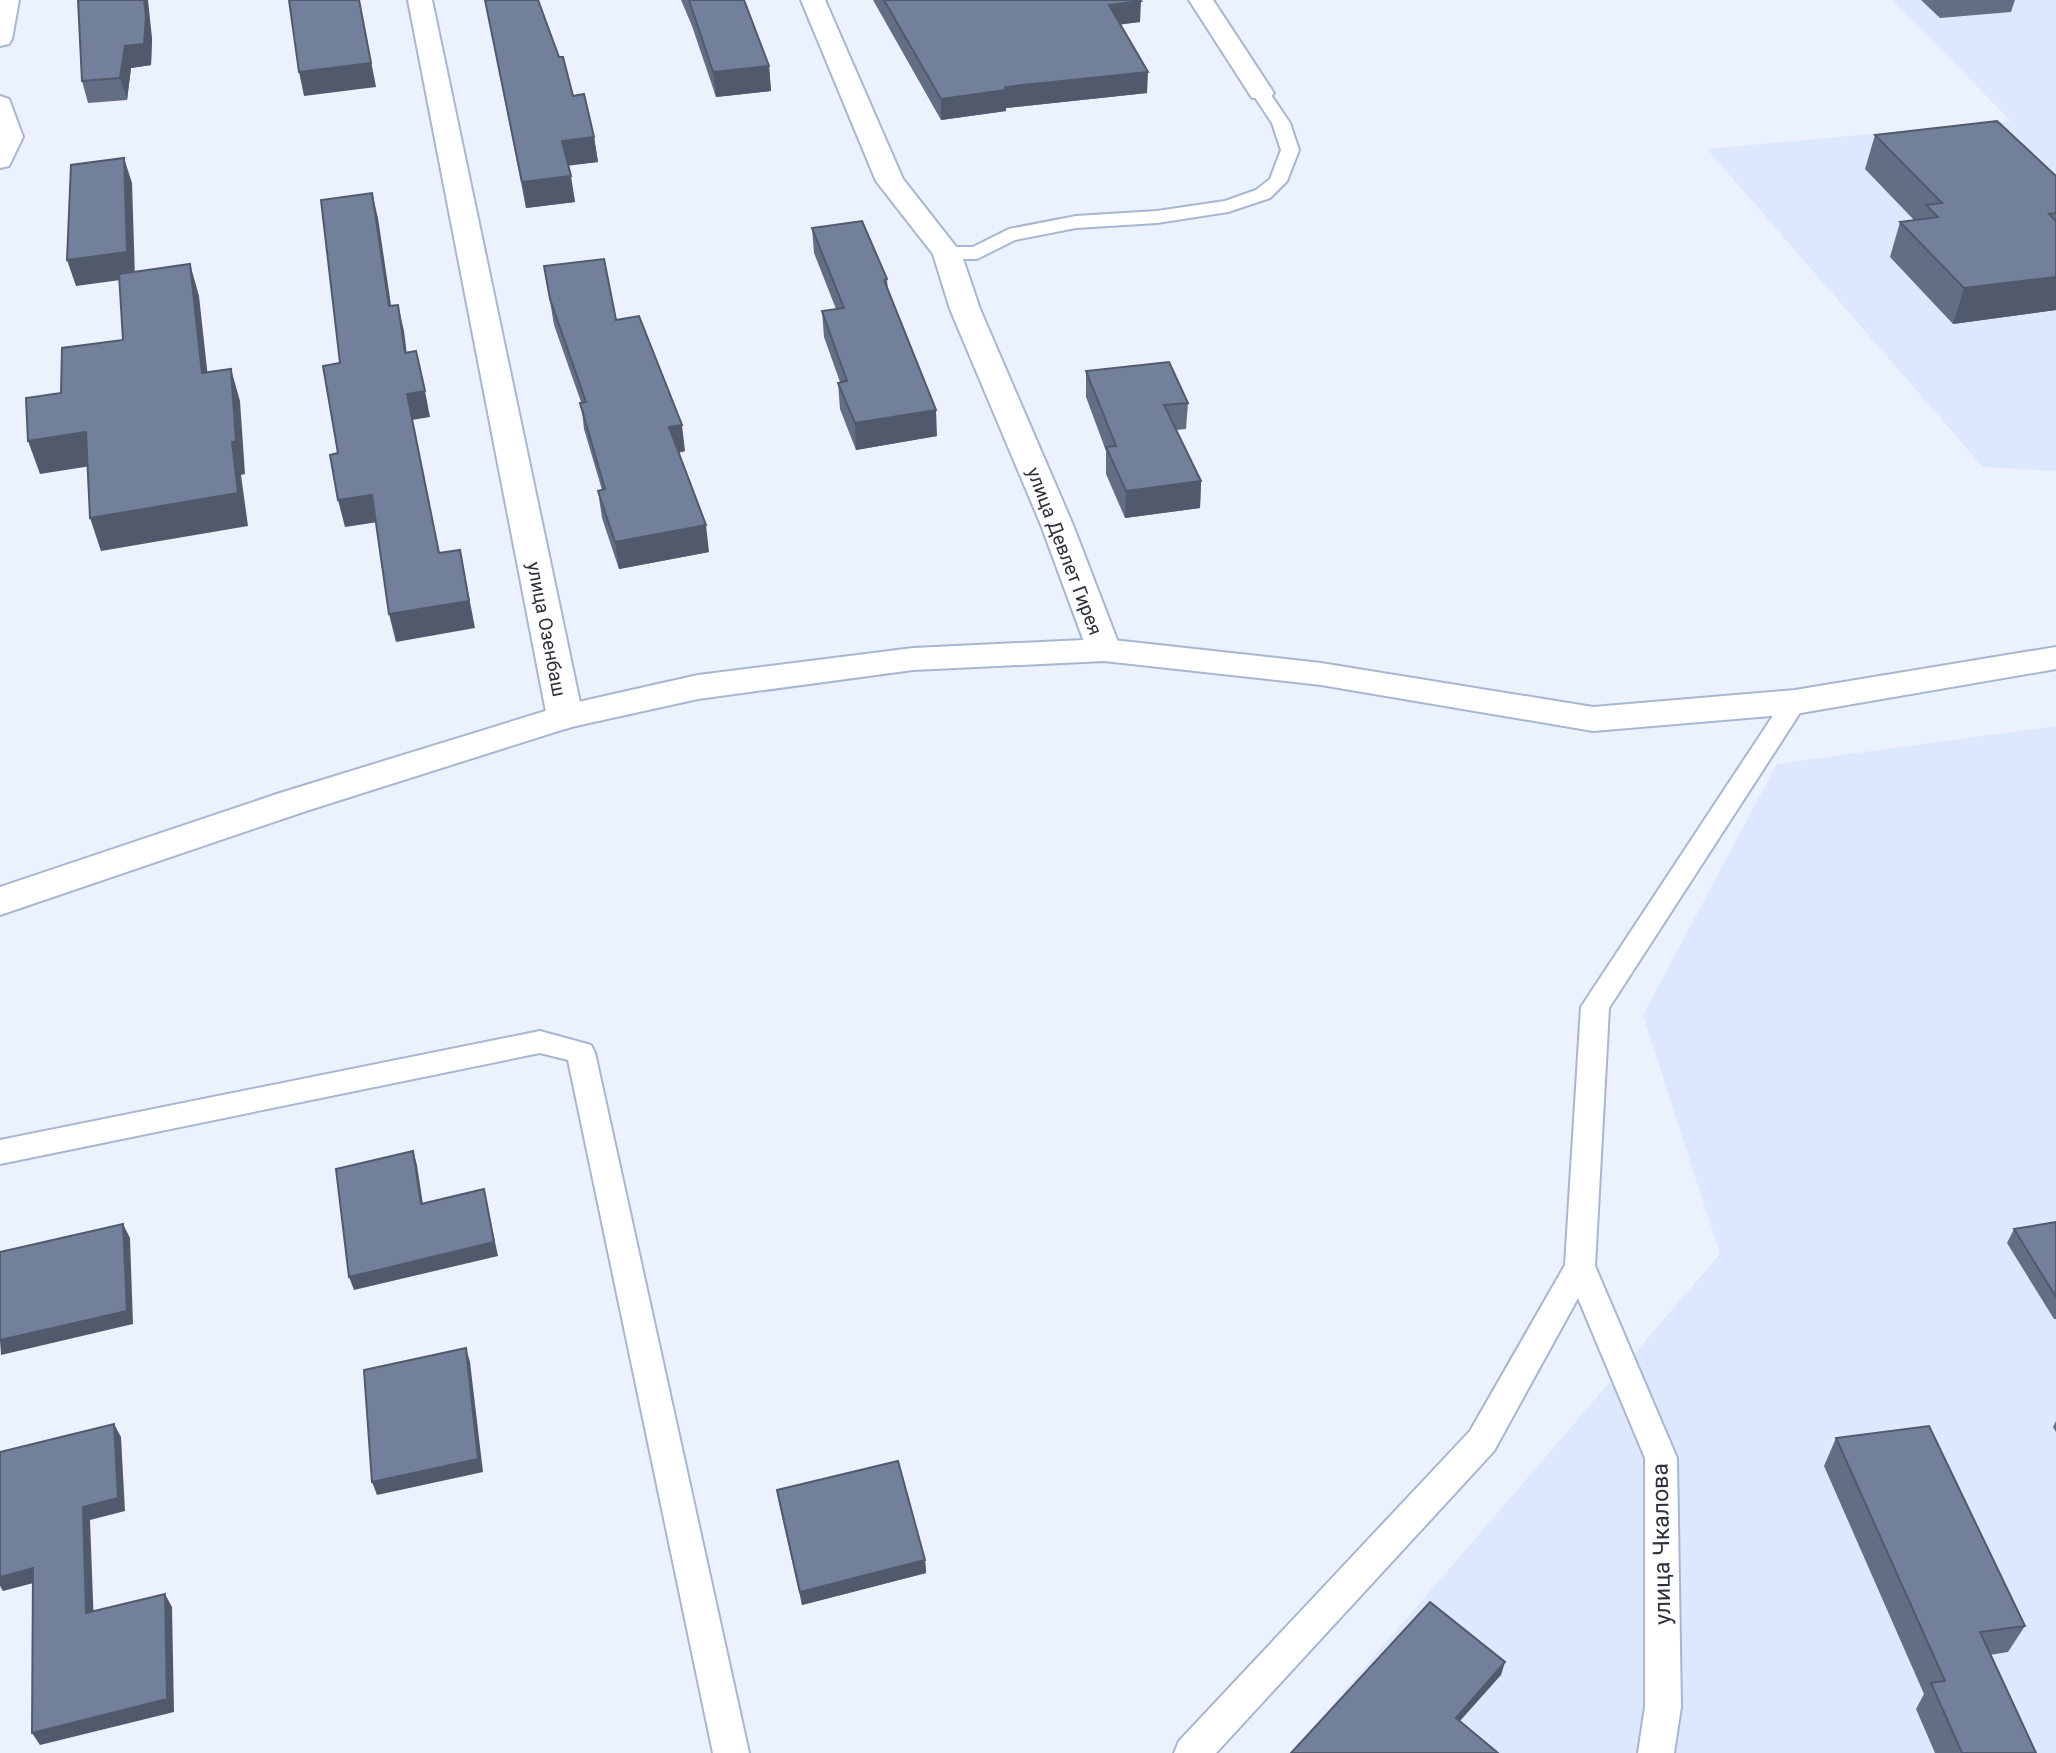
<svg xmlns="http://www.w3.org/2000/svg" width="2056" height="1753" viewBox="0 0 2056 1753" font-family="Roboto,sans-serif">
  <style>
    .built { fill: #dde8fe }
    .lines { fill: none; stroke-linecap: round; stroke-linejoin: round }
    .lane-casing { stroke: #a7b6d2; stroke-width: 4 }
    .street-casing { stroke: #a7b6d2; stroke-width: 4 }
    .secondary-casing { stroke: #a7b6d2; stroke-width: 4 }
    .lane { fill: #fff; fill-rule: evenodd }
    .street { fill: #fff; fill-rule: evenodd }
    .secondary { fill: #fff; fill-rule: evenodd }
    .wall { fill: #636e85 }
    .shaded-wall { fill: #505a6c }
    .building { fill: #73809b; stroke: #505a6c; stroke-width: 2 }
    .labels { text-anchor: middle; stroke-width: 5; stroke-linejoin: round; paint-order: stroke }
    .street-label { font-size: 19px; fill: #2b303b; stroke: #fefefe }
    .near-street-label { font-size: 23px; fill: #2b303b; stroke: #fefefe }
  </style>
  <rect width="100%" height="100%" fill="#ebf1fd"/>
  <!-- built -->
  <g class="built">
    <path d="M1892 0H2056V471L1983 467 1707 149 2011 121Z"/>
    <path d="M2056 726V1753H1291L1720 1254 1643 1015 1777 764Z"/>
  </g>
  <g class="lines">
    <!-- lane casing -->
    <g class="lane-casing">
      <g id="lane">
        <path d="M1261 88 1267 89 1290 123 1299 150 1287 181 1270 198 1228 212 1157 223 1076 228 1015 240 977 259H947L937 253 947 247H973L1009 229 1076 216 1157 211 1225 201 1256 190 1270 179 1281 150 1272 123 1252 93Z"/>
        <path d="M1795 694 1804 696 1807 702 1609 1008 1595 1266 1677 1458 1681 1707 1674 1753H1638L1645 1707V1458L1578 1298 1494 1451 1216 1753H1174L1179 1741 1470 1431 1565 1265 1581 1007 1786 696Z"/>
        <path d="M540 1031 591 1045 595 1053 749 1753H713L568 1060 540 1053 0 1164V1140Z"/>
      </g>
    </g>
    <!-- street casing -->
    <g class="street-casing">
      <g id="street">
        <path d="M0 0H19L12 39 9 44 0 46Z"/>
        <path d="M408 0H432L583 717 578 725 565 729 552 725 547 717Z"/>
        <path d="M801 0H825L903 179 961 253 980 309 1073 525 1121 650 1116 658 1104 661 1092 658 1087 650 1041 525 950 309 933 254 876 181Z"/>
        <path d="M1189 0H1213L1274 93 1270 98H1252Z"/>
        <path d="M0 96 9 99 23 137 9 166 0 168Z"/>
      </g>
    </g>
    <!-- secondary casing -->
    <g class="secondary-casing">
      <path id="secondary" d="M1104 639 1321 663 1593 707 1795 690 2056 647V669L1795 714 1593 731 1321 685 1104 661 913 670 698 699 571 727 306 811 0 915V887L280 793 565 705 698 675 913 648Z"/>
    </g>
    <!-- lane -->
    <use href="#lane" class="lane"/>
    <!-- street -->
    <use href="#street" class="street"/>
    <!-- secondary -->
    <use href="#secondary" class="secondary"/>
  </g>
  <!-- wall -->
  <g class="wall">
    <path d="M485 0H538L573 96 594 137 598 162 568 165 575 202 526 208Z"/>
    <path d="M681 0H744L769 66 771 91 716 97 692 26Z"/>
    <path d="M873 0H1140V22L1121 24 1147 93 1006 108V111L941 120Z"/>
    <path d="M1921 0H2015L2011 12 1940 18Z"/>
    <path d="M152 38 151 65 131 68 127 100 88 103 82 81Z"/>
    <path d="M1875 135 2056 176V310L1953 324 1890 257 1900 222 1914 220 1865 169Z"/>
    <path d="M812 228 887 279 888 290 937 436 856 450 840 409 838 383 840 382 824 337 822 311 836 309 814 253Z"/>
    <path d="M544 266 616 320 685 451 678 453 709 552 619 569 602 518 598 491 602 490 584 429 581 402 554 325Z"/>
    <path d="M1086 371 1188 403 1186 429 1176 430 1201 481 1200 508 1125 518 1106 474V451L1086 397Z"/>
    <path d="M2056 1222V1319H2054L2007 1243 2014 1229Z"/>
    <path d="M2056 1421V1432L2053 1427Z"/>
    <path d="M1836 1438 2025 1626 2008 1652 1990 1655 2036 1753H1935L1916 1709 1924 1694 1824 1466Z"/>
    <path d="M777 1490 925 1560 926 1573 802 1605 779 1503Z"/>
  </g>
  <!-- shaded-wall -->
  <g class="shaded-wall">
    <path d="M144 0H148L152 38 151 65 131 68 127 100 120 78 125 46Z"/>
    <path d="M1141 1 1140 22 1109 26V5Z"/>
    <path d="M360 3 376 87 304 96 299 72Z"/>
    <path d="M769 66 771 91 716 97 713 72Z"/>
    <path d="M1148 72 1147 93 1006 108V111L941 120V99L1005 87Z"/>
    <path d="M594 137 598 162 566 166 562 141Z"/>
    <path d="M124 158 132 183 135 278 76 286 67 260Z"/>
    <path d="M571 176 575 202 526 208 522 182Z"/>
    <path d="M372 193 378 218 395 332 389 306Z"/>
    <path d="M190 264 199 296 211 405 202 373Z"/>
    <path d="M2056 277V310L1953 324 1964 288Z"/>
    <path d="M398 305 404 331 410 379 405 353Z"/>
    <path d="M231 369 240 401 245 474 241 475 248 526 101 551 90 518 232 442Z"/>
    <path d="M425 391 430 417 412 420 407 394Z"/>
    <path d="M936 410 937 436 856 450 855 423Z"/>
    <path d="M682 425 685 451 672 454 669 427Z"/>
    <path d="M86 432 97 465 40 474 28 441Z"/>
    <path d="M1201 481 1200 508 1125 518 1126 491Z"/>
    <path d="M372 495 378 522 345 527 338 500Z"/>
    <path d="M706 525 709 552 619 569 615 542Z"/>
    <path d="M460 550 475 628 396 642 389 614Z"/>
    <path d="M413 1151 417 1165 425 1218 421 1204Z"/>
    <path d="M484 1189 498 1256 354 1290 349 1277Z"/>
    <path d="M123 1224 130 1238 133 1324 1 1355 0 1340Z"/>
    <path d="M466 1348 470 1362 483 1472 377 1495 372 1482Z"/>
    <path d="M114 1424 121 1437 125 1511 90 1520 94 1626 86 1613 83 1507Z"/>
    <path d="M925 1560 926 1573 802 1605 800 1592Z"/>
    <path d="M33 1568 41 1581 3 1591 0 1586V1577Z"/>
    <path d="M165 1594 172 1607 174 1712 40 1745 32 1733Z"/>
    <path d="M1505 1662 1501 1675 1452 1730 1456 1718Z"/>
  </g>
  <!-- building -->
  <g class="building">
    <path d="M78 0H144L146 16 144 44 125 46 120 78 82 81Z"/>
    <path d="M289 0H359L371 63 299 72Z"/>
    <path d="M485 0H538L559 57H563L573 96 584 94 594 137 562 141 571 176 522 182Z"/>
    <path d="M689 0H744L769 66 713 72Z"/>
    <path d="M884 0H1140L1141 1 1109 5 1148 72 1005 87 1006 90 941 99Z"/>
    <path d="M1997 121 2056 176V213L2049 214 2056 221V277L1964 288 1900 222 1938 217 1926 205 1942 203 1875 135Z"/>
    <path d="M124 158 127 252 67 260 71 165Z"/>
    <path d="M372 193 389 306 398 305 405 353 416 351 425 391 407 394 439 553 460 550 469 601 389 614 372 495 338 500 330 455 338 453 323 366 340 363 321 200Z"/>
    <path d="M862 221 887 279 884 280 936 410 855 423 838 383 847 381 822 311 844 308 812 228Z"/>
    <path d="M604 259 616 320 639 316 682 425 669 427 706 525 615 542 598 491 605 489 580 403 586 402 550 299 544 266Z"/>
    <path d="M190 264 202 373 231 369 236 442H232L238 493 90 518 86 432 28 441 26 398 61 393 62 348 123 340 119 274Z"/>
    <path d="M1169 362 1188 403 1164 405 1201 481 1126 491 1106 447 1116 446 1086 371Z"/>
    <path d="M413 1151 421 1204 484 1189 494 1242 349 1277 336 1169Z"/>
    <path d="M2056 1222V1297L2014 1229Z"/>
    <path d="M123 1224 127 1311 0 1340V1252Z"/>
    <path d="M466 1348 478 1459 372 1482 364 1370Z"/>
    <path d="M114 1424 118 1498 83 1507 86 1613 165 1594 167 1699 32 1733 33 1568 0 1577V1452Z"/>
    <path d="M1929 1426 2025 1626 1980 1632 2036 1753H1962L1931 1683 1945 1681 1836 1438Z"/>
    <path d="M898 1461 925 1560 800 1592 777 1490Z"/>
    <path d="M1430 1602 1505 1662 1456 1718 1498 1753H1291Z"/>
  </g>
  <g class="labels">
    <!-- street labels -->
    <g class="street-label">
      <text transform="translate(1065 551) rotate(69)" y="7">улица Девлет Гирея</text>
      <text transform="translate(547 629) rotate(79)" y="7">улица Озенбаш</text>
    </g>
    <!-- near-street labels -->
    <g class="near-street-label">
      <text transform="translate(1661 1544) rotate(-91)" y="8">улица Чкалова</text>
    </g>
  </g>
</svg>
